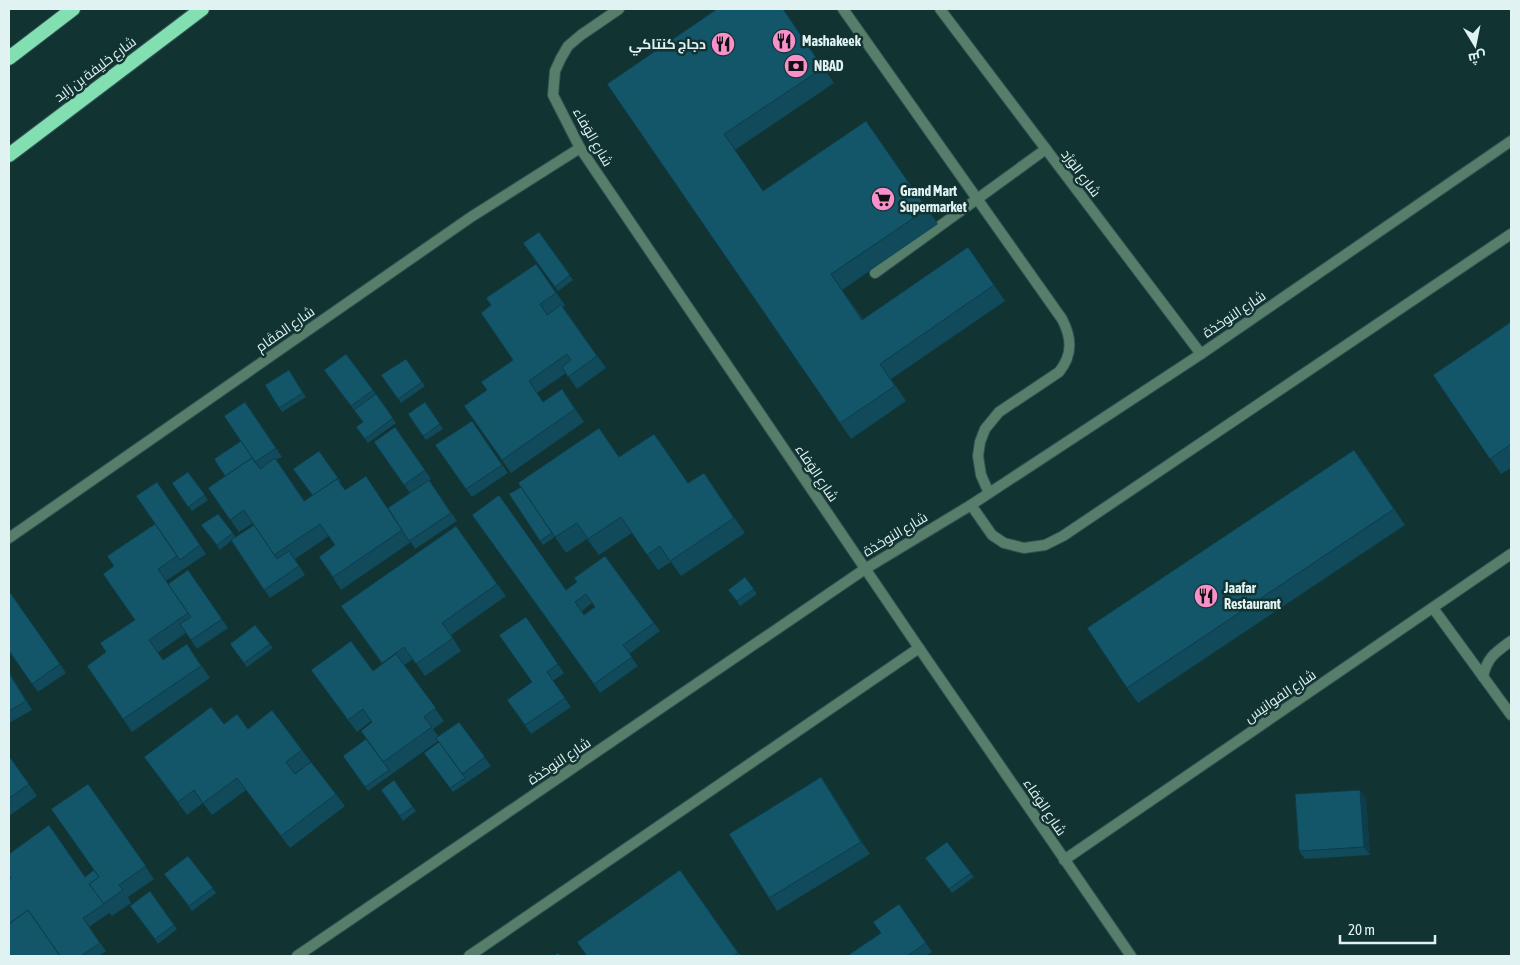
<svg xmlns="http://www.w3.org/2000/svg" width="1520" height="965" viewBox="0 0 1520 965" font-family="'Asap Condensed',Cairo,sans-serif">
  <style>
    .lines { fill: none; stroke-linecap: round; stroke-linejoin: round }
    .service-casing { stroke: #325251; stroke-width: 12 }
    .minor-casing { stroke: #325251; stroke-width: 12 }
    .trunk-casing { stroke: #325251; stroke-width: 16 }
    .service { stroke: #577e6a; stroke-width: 10 }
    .minor { stroke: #577e6a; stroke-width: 10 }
    .trunk { stroke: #82dfb2; stroke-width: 14 }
    .wall { fill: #104a5b; fill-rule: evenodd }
    .shaded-wall { fill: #0d3c4a }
    .building { fill: #13566a; stroke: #0d3c4a; fill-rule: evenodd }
    .labels { text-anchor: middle; stroke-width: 5; stroke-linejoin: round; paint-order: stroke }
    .poi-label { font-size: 14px; font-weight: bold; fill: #e0f3f2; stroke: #113332; text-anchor: start }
    .street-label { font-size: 14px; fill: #e0f3f2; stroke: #113332 }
  </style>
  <rect width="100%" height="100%" fill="#113332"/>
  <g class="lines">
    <!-- service casing -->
    <g class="service-casing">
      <g id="service">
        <path d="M843 9 1062 319C1072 338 1073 355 1059 372L999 412 985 429 980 442 978 456 981 475 989 493"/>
        <path d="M580 148 553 95 555 71 561 58 568 46 581 35 619 9"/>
        <path d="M875 273 1046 149"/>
        <path d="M971 505 992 535 1004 543 1024 548 1045 545 1063 536 1511 234"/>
        <path d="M1433 608 1511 715"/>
        <path d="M1483 677C1487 657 1496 652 1511 641"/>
      </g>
    </g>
    <!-- minor casing -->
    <g class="minor-casing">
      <g id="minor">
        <path d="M940 9 1201 354"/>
        <path d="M9 538 471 217 580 148 919 648 1131 956"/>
        <path d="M1064 860 1511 554"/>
        <path d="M297 956 865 569 971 505 1201 354 1511 141"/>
        <path d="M469 956 919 648"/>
      </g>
    </g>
    <!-- trunk casing -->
    <g class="trunk-casing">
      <g id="trunk">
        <path d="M9 58 73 9"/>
        <path d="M9 155 202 9"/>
      </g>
    </g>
    <!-- service -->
    <use href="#service" class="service"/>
    <!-- minor -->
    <use href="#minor" class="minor"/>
    <!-- trunk -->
    <use href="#trunk" class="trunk"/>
  </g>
  <!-- wall -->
  <g class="wall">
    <path d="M783 9 834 83 735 150 763 191 866 121 938 224 842 290 863 319 968 247 1005 301 891 379 906 401 851 439 607 84Z"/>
    <path d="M539 232 573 280 558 291 523 243Z"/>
    <path d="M536 264 565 305 563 307 606 368 577 389 566 373 537 393 543 402 562 389 584 422 511 473 464 406 487 390 513 360 491 305Z"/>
    <path d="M1511 322V468L1501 474 1433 375Z"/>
    <path d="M406 359 425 386 401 403 381 375Z"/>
    <path d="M289 370 306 397 282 412 265 385Z"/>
    <path d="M330 378 373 390 396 423 368 443 356 427 363 422Z"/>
    <path d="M245 402 282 457 276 460 305 501 312 496 319 451 341 482 340 483 345 490 388 508 429 480 457 521 415 549 411 542 341 590 319 557 335 545 329 536 295 559 305 575 270 598 231 541 220 550 201 525 218 514 236 537 254 525 253 523 239 532 208 488 225 476 241 441Z"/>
    <path d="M425 402 443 429 426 440 408 414Z"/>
    <path d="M472 421 508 473 472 497 435 445Z"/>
    <path d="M395 427 431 479 410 493 374 442Z"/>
    <path d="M619 457 689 483 704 473 745 533 681 576 671 562 658 570 632 533 599 555 587 539 566 553 555 537 543 545 509 494Z"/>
    <path d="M1365 465 1405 525 1138 703 1127 688Z"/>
    <path d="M188 472 208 500 192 511 172 483Z"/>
    <path d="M157 482 206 554 166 581 181 602 188 570 228 628 197 649 186 633 157 653 163 660 187 644 210 678 132 732 87 666 106 652 135 620 114 566 155 524Z"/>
    <path d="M472 515 566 590 577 582 605 556 660 631 629 654 638 666 600 693ZM592 603 595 607 584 614 582 611Z"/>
    <path d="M456 526 506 596 451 635 461 651 425 676 413 659 404 665 444 721 433 729 438 736 459 722 491 766 453 792 424 753 439 742 438 741 368 791 343 756 366 739 372 722 371 721 357 732 311 670 373 671 382 664 341 606Z"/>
    <path d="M745 577 757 594 740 606 728 590Z"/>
    <path d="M526 617 564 673 553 681 571 707 531 734 507 700 532 682Z"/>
    <path d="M255 625 273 648 247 667 230 644Z"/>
    <path d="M9 651 60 664 66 673 38 692Z"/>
    <path d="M9 671 32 710 9 723Z"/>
    <path d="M224 724 248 729 302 750 311 762 295 774 336 794 345 806 290 848 246 790 212 815 203 803 187 815 144 757Z"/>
    <path d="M9 756 37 796 9 816Z"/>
    <path d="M821 777 830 790 870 854 777 911 769 898Z"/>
    <path d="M394 780 416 811 403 821 381 790Z"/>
    <path d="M88 784 154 879 128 897 131 903 112 916 109 913 89 927 106 951 99 956H9V854L85 877 94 870Z"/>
    <path d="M1366 798 1370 855 1305 859 1299 851Z"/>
    <path d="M947 842 974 877 952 893 925 858Z"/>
    <path d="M188 856 216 893 192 911 164 874Z"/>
    <path d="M680 870 741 956H587Z"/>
    <path d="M150 891 177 929 158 944 130 906Z"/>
    <path d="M899 904 932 952 925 956H847L881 933Z"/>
  </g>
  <!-- shaded-wall -->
  <g class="shaded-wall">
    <path d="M9 671 32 710 9 673Z"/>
    <path d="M821 777 830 790 870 854 861 842Z"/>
    <path d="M1360 790 1366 798 1370 855 1364 847Z"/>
  </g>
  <!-- building -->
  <g class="building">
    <path d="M717 9H783L823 68 724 134 763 191 866 121 927 209 831 274 862 320 968 247 994 285 880 364 895 386 840 423 607 84Z"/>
    <path d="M539 232 570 275 555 287 523 243Z"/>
    <path d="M536 264 556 293 540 304 547 315 561 305 597 356 568 377 562 367 571 360 567 354 529 381 543 402 562 389 575 409 502 460 464 406 487 390 481 382 513 360 481 313 491 305 486 298Z"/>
    <path d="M1511 322V444L1490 459 1433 375Z"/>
    <path d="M346 354 373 390 351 406 324 370Z"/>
    <path d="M406 359 422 382 398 399 381 375Z"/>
    <path d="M289 370 303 393 279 408 265 385Z"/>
    <path d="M376 394 393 418 365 439 356 427 363 422 354 410Z"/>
    <path d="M245 402 276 448 255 462 224 416Z"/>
    <path d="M425 402 440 424 423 436 408 414Z"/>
    <path d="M472 421 502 465 466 489 435 445Z"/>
    <path d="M395 427 425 470 404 485 374 442Z"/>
    <path d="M599 428 619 457 654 434 688 483 704 473 734 518 670 561 660 546 647 555 621 517 588 539 577 523 555 537 518 483Z"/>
    <path d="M241 441 258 466 252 458 225 476 214 459Z"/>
    <path d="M1354 450 1394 509 1127 688 1087 628Z"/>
    <path d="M319 451 338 478 313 496 293 469Z"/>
    <path d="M252 458 260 469 275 458 304 501 337 479 345 490 366 476 402 530 333 577 319 557 335 545 320 524 274 555 244 510 230 520 208 488Z"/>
    <path d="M188 472 205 495 188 507 172 483Z"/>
    <path d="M429 480 451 513 409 541 388 508Z"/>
    <path d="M157 482 200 545 180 560 136 496Z"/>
    <path d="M521 487 552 533 540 541 509 494Z"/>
    <path d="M499 495 566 590 577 582 574 578 605 556 654 623 623 645 632 657 594 684 472 515ZM586 594 595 607 584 615 575 602Z"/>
    <path d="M218 514 233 533 217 545 201 525Z"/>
    <path d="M155 524 177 556 158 569 188 613 149 640 163 660 187 644 201 666 123 719 87 666 106 652 100 643 135 620 103 574 114 566 107 556Z"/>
    <path d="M254 525 277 559 289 551 299 566 264 590 231 540Z"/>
    <path d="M456 526 497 584 442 623 453 638 416 664 404 647 382 663 341 606Z"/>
    <path d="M188 570 222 619 191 640 180 624 191 617 168 584Z"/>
    <path d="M745 577 754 589 737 601 728 590Z"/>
    <path d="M9 591 60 664 32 684 9 651Z"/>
    <path d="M526 617 558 664 547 672 565 698 525 725 507 700 532 682 499 635Z"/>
    <path d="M255 625 270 644 244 663 230 644Z"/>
    <path d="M351 641 373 671 396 654 436 708 424 717 432 727 383 762 361 731 372 722 363 709 348 720 311 670Z"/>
    <path d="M9 673 26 701 9 711Z"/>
    <path d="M211 707 224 724 237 714 248 729 272 710 302 750 286 762 295 774 311 762 336 794 281 836 237 778 203 803 194 790 178 802 144 757Z"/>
    <path d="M459 722 485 757 462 774 436 738Z"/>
    <path d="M366 739 389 770 365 787 343 756Z"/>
    <path d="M439 742 465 778 450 788 424 753Z"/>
    <path d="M9 756 29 784 9 798Z"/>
    <path d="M821 777 861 842 769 898 729 834Z"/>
    <path d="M394 780 413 807 400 816 381 790Z"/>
    <path d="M88 784 146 866 119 885 123 890 103 904 89 884 99 877 51 809Z"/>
    <path d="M1360 790 1364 847 1299 851 1295 794Z"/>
    <path d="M49 825 85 877 94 870 99 877 89 884 104 904 83 918 100 943 81 956H60L28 910 9 924V879L11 878 9 875V854Z"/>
    <path d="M947 842 971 873 949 889 925 858Z"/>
    <path d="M188 856 213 888 189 906 164 874Z"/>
    <path d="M680 870 738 953 733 956H587L577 942Z"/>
    <path d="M150 891 174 925 155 939 130 906Z"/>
    <path d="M899 904 926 943 907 956H847L881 933 873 922Z"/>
    <path d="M28 910 60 956H9V924Z"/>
    <path d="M558 953 561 956H553Z"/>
  </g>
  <!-- icons -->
  <defs>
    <g id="restaurant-disc" transform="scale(1.25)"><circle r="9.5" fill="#f890cb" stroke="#113332"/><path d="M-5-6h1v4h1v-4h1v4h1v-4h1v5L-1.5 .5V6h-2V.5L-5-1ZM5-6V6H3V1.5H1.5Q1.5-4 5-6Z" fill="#111"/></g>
    <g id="bank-disc" transform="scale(1.25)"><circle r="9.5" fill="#f890cb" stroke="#113332"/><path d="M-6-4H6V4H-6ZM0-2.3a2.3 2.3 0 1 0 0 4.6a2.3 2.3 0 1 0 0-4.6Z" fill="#111"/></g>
    <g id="supermarket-disc" transform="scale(1.25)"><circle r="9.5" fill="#f890cb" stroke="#113332"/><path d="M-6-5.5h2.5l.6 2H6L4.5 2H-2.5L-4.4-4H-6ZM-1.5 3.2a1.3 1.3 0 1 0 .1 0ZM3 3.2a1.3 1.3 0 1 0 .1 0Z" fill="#111"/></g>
  </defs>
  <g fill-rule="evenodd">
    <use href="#restaurant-disc" x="784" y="41"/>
    <use href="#restaurant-disc" x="723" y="44"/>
    <use href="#bank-disc" x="796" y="66"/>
    <use href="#supermarket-disc" x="883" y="199"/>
    <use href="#restaurant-disc" x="1206" y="596"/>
  </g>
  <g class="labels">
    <!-- poi labels -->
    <g class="poi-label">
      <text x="802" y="46">Mashakeek</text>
      <text x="706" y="49" text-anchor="end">دجاج كنتاكي</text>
      <text x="814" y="71">NBAD</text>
      <text x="900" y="196">Grand Mart<tspan x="900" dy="16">Supermarket</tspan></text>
      <text x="1224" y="593">Jaafar<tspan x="1224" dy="16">Restaurant</tspan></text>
    </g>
    <!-- street labels -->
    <g class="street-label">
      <text transform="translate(95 69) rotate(-37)" y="5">شارع خليفة بن زايد</text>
      <text transform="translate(593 137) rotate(60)" y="5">شارع الوَفاء</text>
      <text transform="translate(1081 173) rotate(53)" y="5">شارع الوَرْد</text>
      <text transform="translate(1234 314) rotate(-34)" y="5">شارع النوخذة</text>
      <text transform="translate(285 329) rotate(-35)" y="5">شارع المَقَام</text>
      <text transform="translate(817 473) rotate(56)" y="5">شارع الوَفاء</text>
      <text transform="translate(895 534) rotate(-31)" y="5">شارع النوخذة</text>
      <text transform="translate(1280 696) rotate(-34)" y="5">شارع الفوانيس</text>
      <text transform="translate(559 761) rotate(-34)" y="5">شارع النوخذة</text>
      <text transform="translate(1045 807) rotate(56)" y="5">شارع الوَفاء</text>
    </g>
  </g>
  <!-- border -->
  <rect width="1520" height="965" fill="none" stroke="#e0f3f2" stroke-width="20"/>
  <!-- north arrow -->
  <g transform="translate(1475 45) rotate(170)" stroke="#113332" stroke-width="4" paint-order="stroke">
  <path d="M0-4L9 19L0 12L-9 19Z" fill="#e0f3f2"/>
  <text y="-8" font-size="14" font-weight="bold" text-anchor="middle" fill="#e0f3f2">ش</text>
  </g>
  <!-- scale -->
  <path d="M1340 935v8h95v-8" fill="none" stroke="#e0f3f2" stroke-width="2.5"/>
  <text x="1348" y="935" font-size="15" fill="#e0f3f2" stroke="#113332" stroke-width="4" paint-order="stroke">20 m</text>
</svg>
